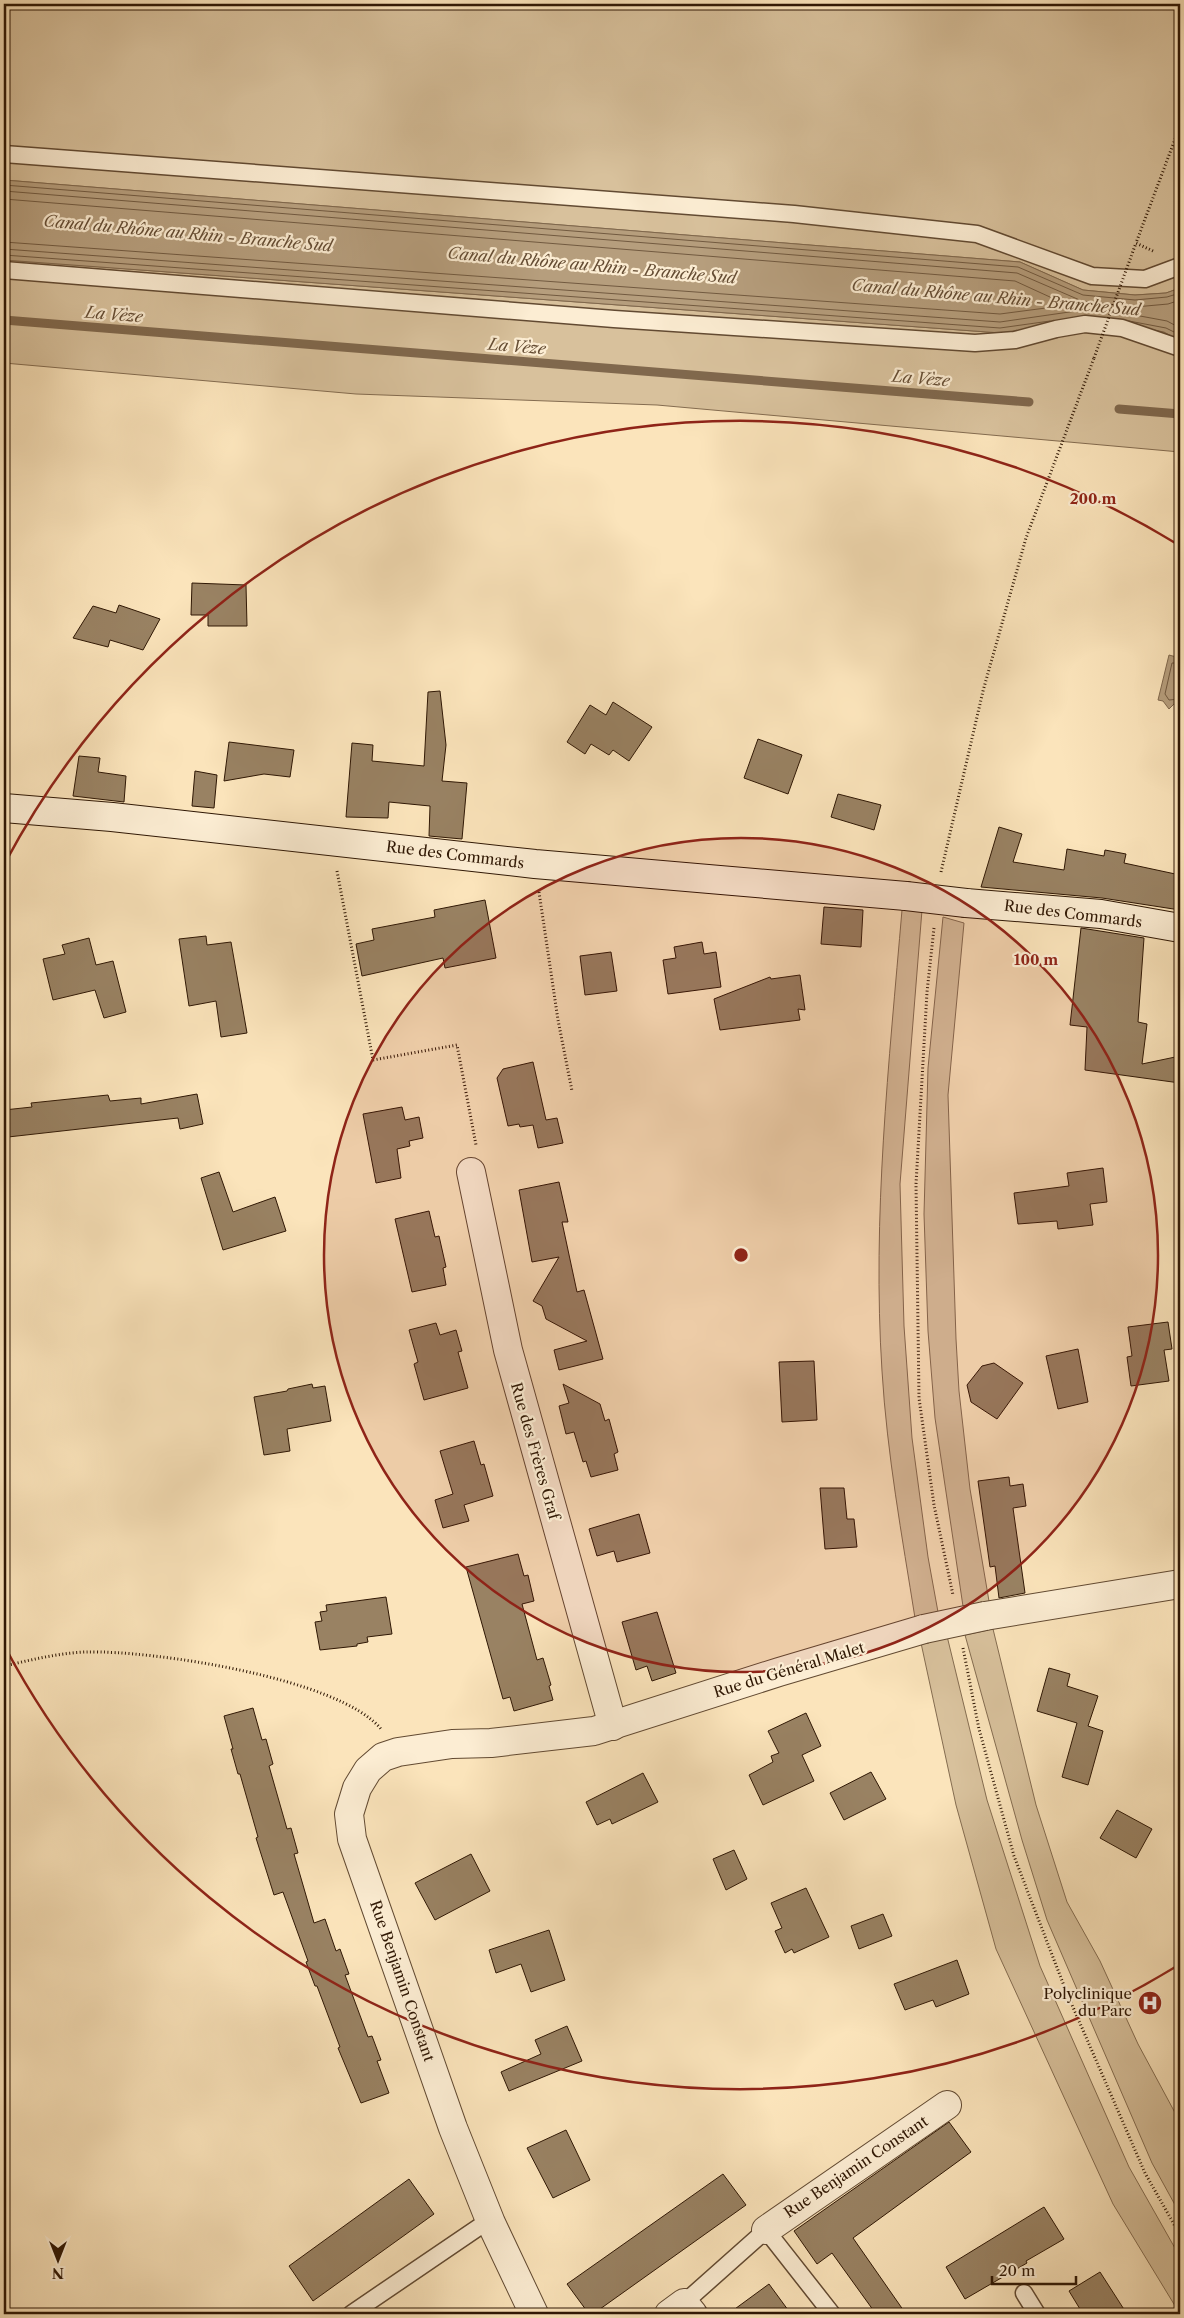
<svg xmlns="http://www.w3.org/2000/svg" width="1184" height="2318" viewBox="0 0 1184 2318" font-family="'Libre Caslon Text',serif">
  <style>
    .green { fill: #d8c19c; stroke: #846c50 }
    .water { fill: #b69e7d; stroke: #80684d }
    .lines { fill: none; stroke-linecap: round; stroke-linejoin: round }
    .shore { stroke: #725a40; stroke-width: 1 }
    .stream { stroke: #80684d; stroke-width: 9 }
    .building { fill: #998263; stroke: #2f1704 }
    .lane-casing { stroke: #624a32; stroke-width: 19 }
    .street-casing { stroke: #624a32; stroke-width: 30 }
    .secondary-casing { stroke: #2f1704; stroke-width: 30 }
    .path { stroke: #2f1704; stroke-width: 3; stroke-dasharray: 1 2.5; stroke-linecap: butt }
    .lane { stroke: #fcedd3; stroke-width: 16 }
    .street { stroke: #fcedd3; stroke-width: 28 }
    .secondary { stroke: #fcedd3; stroke-width: 28 }
    .street-bridge-casing { stroke: #624a32; stroke-width: 30; stroke-linecap: butt }
    .secondary-bridge-casing { stroke: #2f1704; stroke-width: 30; stroke-linecap: butt }
    .path-bridge { stroke: #2f1704; stroke-width: 3; stroke-dasharray: 1 2.5; stroke-linecap: butt }
    .street-bridge { stroke: #fcedd3; stroke-width: 28 }
    .secondary-bridge { stroke: #fcedd3; stroke-width: 28 }
    .ring { fill: none; stroke: #8f2418; stroke-width: 2.5 }
    .labels { text-anchor: middle; stroke-width: 4.5; stroke-linejoin: round; paint-order: stroke }
    .street-label { font-size: 15px; fill: #2f1704; stroke: #fcedd3 }
    .poi-label { font-size: 15px; fill: #2f1704; stroke: #fcedd3; text-anchor: end }
    .water-label { font-size: 16px; font-style: italic; fill: #654d34; stroke: #fcedd3 }
    .centre { fill: #8f2418; stroke: #fcedd3; stroke-width: 2.5 }
    .ring-label { font-size: 15px; text-anchor: middle; font-weight: bold; fill: #8f2418; stroke: #fcedd3; stroke-width: 4.5; stroke-linejoin: round; paint-order: stroke }
  </style>
  <rect width="100%" height="100%" fill="#fbe4bb"/>
  <filter id="stains"><feTurbulence type="fractalNoise" baseFrequency=".004" numOctaves="4"/><feColorMatrix values="0 0 0 0 .2 0 0 0 0 .09 0 0 0 0 .02 0 0 0 .5 -.17"/></filter>
  <radialGradient id="worn" r=".72"><stop offset=".6" stop-color="#630" stop-opacity="0"/><stop offset="1" stop-color="#630" stop-opacity=".3"/></radialGradient>
  <!-- green -->
  <g class="green">
    <path d="M4 4H1180V288L1166 293 1135 295 1083 290 1020 262 4 180Z"/>
    <path d="M4 260 1001 333 1097 319 1164 332 1180 341V452L657 405 356 394 4 363Z"/>
    <path d="M902 910H922L900 1184 904 1326 912 1438 928 1557 938 1612 915 1618C902 1536 887 1454 882 1371 872 1217 889 1063 902 910Z"/>
    <path d="M943 917 964 923 948 1095 956 1339 959 1391 970 1489 990 1607 964 1613 935 1418 928 1331 924 1214 928 1068Z"/>
    <path d="M993 1629 1036 1805 1067 1902 1100 1961 1138 2044 1180 2122V2214L1152 2163 1047 1920 1022 1840 965 1635Z"/>
    <path d="M947 1636 987 1800 1040 1966 1129 2167 1180 2257V2314L1113 2204 996 1949 956 1805 921 1643Z"/>
  </g>
  <!-- water -->
  <g class="water">
    <path d="M4 180 1020 262 1083 290 1135 295 1166 293 1180 288V341L1164 332 1097 319 1001 333 4 260Z"/>
    <path d="M1169 655 1180 658V704L1175 703 1169 709 1163 701 1158 700Z"/>
  </g>
  <g class="lines">
    <!-- shore -->
    <g class="shore">
      <path d="M4 185 1018 267 1083 295 1135 300 1167 297 1180 293"/>
      <path d="M4 191 1017 273 1082 301 1135 307 1168 304 1180 300"/>
      <path d="M4 199 1015 281 1063 303 1061 306 1000 314 4 242"/>
      <path d="M4 249 1000 322 1097 308 1167 321 1180 328"/>
      <path d="M4 255 1000 328 1050 321"/>
      <path d="M1129 321 1166 328 1180 335"/>
      <path d="M1180 663H1172L1165 694 1169 700 1180 699"/>
    </g>
    <!-- stream -->
    <g class="stream">
      <path d="M4 320 1029 402"/>
      <path d="M1119 409 1180 414"/>
    </g>
  </g>
  <!-- building -->
  <g class="building">
    <path d="M192 583 246 585 247 626H208V615H191Z"/>
    <path d="M119 605 160 619 143 650 110 640 108 647 73 638 93 606 116 613Z"/>
    <path d="M440 691 446 745 442 781 467 783 462 839 429 836 430 806 389 802 388 818 346 817 352 743 373 745 372 761 424 766 428 692Z"/>
    <path d="M613 702 652 727 629 761 613 750 609 755 591 744 585 754 567 742 590 705 606 715Z"/>
    <path d="M758 739 802 755 788 794 744 778Z"/>
    <path d="M229 742 294 750 290 777 264 774 224 781Z"/>
    <path d="M79 756 100 758 98 772 126 776 124 802 73 796Z"/>
    <path d="M195 771 217 775 214 808 192 806Z"/>
    <path d="M838 794 881 805 874 830 831 817Z"/>
    <path d="M999 827 1022 834 1013 862 1064 870 1067 849 1104 856 1105 850 1126 854 1124 863 1180 875V910L1102 898 981 887Z"/>
    <path d="M485 900 496 958 445 968 443 958 362 976 356 944 374 940 372 929 435 917 434 910Z"/>
    <path d="M824 907 863 910 861 947 821 944Z"/>
    <path d="M1081 928 1144 938 1138 1022 1147 1024 1142 1064 1180 1056V1083L1085 1070 1087 1027 1070 1025Z"/>
    <path d="M206 936 207 945 231 942 247 1033 221 1037 216 1001 189 1006 179 939Z"/>
    <path d="M89 938 96 965 113 961 126 1012 104 1018 95 990 53 1000 43 959 65 954 62 945Z"/>
    <path d="M702 942 704 954 716 952 721 987 668 994 663 960 676 958 674 947Z"/>
    <path d="M611 952 617 991 585 995 580 956Z"/>
    <path d="M800 975 805 1010 798 1009 800 1020 720 1030 714 999 770 977 771 979Z"/>
    <path d="M533 1062 546 1120 557 1118 563 1143 538 1148 533 1125 520 1127 519 1124 508 1126 497 1078 503 1069Z"/>
    <path d="M197 1094 203 1124 180 1129 178 1118 8 1137 4 1117V1110L32 1107 31 1103 108 1095 110 1101 141 1098V1104Z"/>
    <path d="M402 1107 405 1120 419 1117 423 1138 409 1141 410 1146 397 1149 401 1178 376 1183 363 1114Z"/>
    <path d="M1103 1168 1107 1202 1090 1204 1093 1225 1058 1229 1057 1221 1018 1224 1014 1193 1069 1186 1067 1173Z"/>
    <path d="M219 1172 233 1212 275 1197 286 1231 223 1250 201 1178Z"/>
    <path d="M559 1182 568 1222H562L577 1292 584 1290 603 1359 559 1370 554 1350 587 1341 546 1319 542 1306 533 1301 559 1257 532 1262 519 1190Z"/>
    <path d="M429 1211 435 1237 439 1236 446 1267 443 1268 446 1285 412 1292 395 1219Z"/>
    <path d="M1168 1322 1172 1349 1164 1350 1169 1381 1131 1386 1127 1357 1132 1356 1128 1327Z"/>
    <path d="M436 1323 440 1335 456 1330 462 1351 458 1352 468 1388 424 1400 414 1364 418 1362 409 1330Z"/>
    <path d="M1078 1349 1088 1402 1058 1409 1046 1356Z"/>
    <path d="M814 1361 817 1420 782 1422 779 1362Z"/>
    <path d="M994 1363 1023 1383 997 1419 971 1402 967 1385 982 1366Z"/>
    <path d="M312 1384 313 1388 325 1386 331 1421 287 1429 290 1451 264 1455 254 1397 287 1391 288 1389Z"/>
    <path d="M563 1384 600 1404 605 1421 609 1419 618 1452 614 1454 618 1470 591 1477 586 1461 583 1462 574 1432 566 1434 559 1406 569 1403Z"/>
    <path d="M474 1441 481 1465 484 1464 493 1496 464 1505 469 1521 443 1528 435 1500 453 1494 440 1451Z"/>
    <path d="M1009 1477 1010 1486 1023 1484 1026 1506 1013 1508 1025 1593 999 1598 995 1566 990 1567 978 1481Z"/>
    <path d="M820 1488H844L847 1519H854L857 1547 825 1549Z"/>
    <path d="M639 1514 650 1553 617 1562 614 1551 597 1556 589 1529Z"/>
    <path d="M518 1554 524 1576 528 1575 534 1601 522 1604 537 1660 543 1658 551 1685 549 1686 553 1700 514 1711 510 1697 503 1699 466 1567Z"/>
    <path d="M386 1597 392 1634 367 1637 368 1642 357 1644V1646L320 1650 315 1622 322 1621 320 1612 327 1611 326 1605Z"/>
    <path d="M657 1612 676 1673 652 1681 647 1666 636 1670 622 1622Z"/>
    <path d="M1049 1668 1070 1674 1067 1686 1098 1696 1088 1726 1103 1731 1088 1785 1062 1777 1077 1723 1037 1711Z"/>
    <path d="M253 1708 262 1740 266 1739 273 1764 269 1766 287 1829 291 1828 298 1853 294 1854 314 1923 325 1919 336 1951 340 1949 349 1974 345 1975 368 2037 372 2036 381 2060 377 2061 389 2093 361 2103 338 2048 340 2047 317 1986H315L306 1962 308 1961 283 1892 274 1895 256 1838 258 1837 240 1774H238L231 1749H233L224 1716Z"/>
    <path d="M806 1713 821 1746 802 1755 814 1781 763 1805 749 1775 773 1762 771 1756 779 1753 768 1731Z"/>
    <path d="M871 1772 886 1799 844 1820 830 1793Z"/>
    <path d="M643 1773 658 1802 612 1824 610 1819 597 1825 586 1802Z"/>
    <path d="M1117 1810 1152 1829 1136 1858 1100 1838Z"/>
    <path d="M734 1850 747 1879 726 1890 713 1859Z"/>
    <path d="M471 1854 490 1891 435 1920 415 1883Z"/>
    <path d="M806 1888 829 1937 794 1953 792 1949 785 1953 775 1931 782 1928 771 1903Z"/>
    <path d="M883 1914 892 1936 859 1949 851 1926Z"/>
    <path d="M549 1930 565 1980 531 1992 521 1964 496 1973 489 1950Z"/>
    <path d="M957 1960 969 1994 936 2007 933 2000 905 2010 894 1984Z"/>
    <path d="M567 2026 582 2061 509 2091 501 2072 541 2054 535 2040Z"/>
    <path d="M949 2122 971 2152 853 2238 906 2314H876L832 2253 817 2264 794 2231Z"/>
    <path d="M566 2130 590 2180 553 2198 527 2148Z"/>
    <path d="M723 2174 746 2205 593 2314H589L567 2284Z"/>
    <path d="M409 2179 434 2214 313 2301 289 2266Z"/>
    <path d="M1044 2207 1064 2239 1026 2261 1027 2263 965 2299 946 2267Z"/>
    <path d="M1100 2272 1127 2314H1083L1069 2291Z"/>
    <path d="M769 2284 791 2314H728Z"/>
  </g>
  <g class="lines">
    <!-- lane casing -->
    <g class="lane-casing">
      <g id="lane">
        <path d="M4 154 794 214 977 234 1092 276 1145 279 1180 266"/>
        <path d="M4 270 614 319 975 343 1015 340 1056 329 1085 324 1122 328 1180 348"/>
        <path d="M1024 2293 1037 2314"/>
        <path d="M684 2303 766 2230 832 2314"/>
        <path d="M351 2314 479 2227 491 2223"/>
      </g>
    </g>
    <!-- street casing -->
    <g class="street-casing">
      <g id="street">
        <path d="M471 1172 508 1350 613 1726"/>
        <path d="M985 1616 1180 1584"/>
        <path d="M766 2230 947 2105"/>
        <path d="M534 2314 491 2223 453 2128 352 1839 349 1814 357 1788 368 1770 383 1757 398 1752 452 1744 491 1743 594 1731 779 1672 924 1629"/>
        <path d="M669 2314 684 2303 693 2314"/>
      </g>
    </g>
    <!-- secondary casing -->
    <g class="secondary-casing">
      <g id="secondary">
        <path d="M4 808 112 817 535 864 906 896"/>
        <path d="M966 903 1101 914 1180 928"/>
      </g>
    </g>
    <!-- path -->
    <g class="path">
      <path d="M1153 251 1136 243 1180 126"/>
      <path d="M337 871 373 1060 457 1045 476 1145"/>
      <path d="M941 872 983 691 1026 538 1094 358"/>
      <path d="M539 892 558 1020 572 1091"/>
      <path d="M934 928 927 992 916 1184 919 1398 934 1505 953 1595"/>
      <path d="M963 1648 979 1729 1014 1856 1066 1991 1145 2173 1180 2235"/>
      <path d="M4 1666C31 1660 58 1653 86 1652 152 1650 339 1678 381 1729"/>
    </g>
    <!-- lane -->
    <use href="#lane" class="lane"/>
    <!-- street -->
    <use href="#street" class="street"/>
    <!-- secondary -->
    <use href="#secondary" class="secondary"/>
    <!-- street-bridge casing -->
    <g class="street-bridge-casing">
      <path id="street-bridge" d="M924 1629 985 1616"/>
    </g>
    <!-- secondary-bridge casing -->
    <g class="secondary-bridge-casing">
      <path id="secondary-bridge" d="M906 896 966 903"/>
    </g>
    <!-- path-bridge -->
    <path class="path-bridge" d="M1094 358 1136 243"/>
    <!-- street-bridge -->
    <use href="#street-bridge" class="street-bridge"/>
    <!-- secondary-bridge -->
    <use href="#secondary-bridge" class="secondary-bridge"/>
  </g>
  <!-- distance rings -->
  <circle cx="741" cy="1255" r="417" fill="#8f2418" fill-opacity=".12"/>
  <g class="ring">
    <circle cx="741" cy="1255" r="417"/>
    <path d="M1177 1966A834 834 0 0 1 5 1647M5 863A834 834 0 0 1 1177 544"/>
  </g>
  <!-- icons -->
  <defs>
    <g id="hospital-disc" transform="scale(1.25)"><circle r="9.5" fill="#8f2418" stroke="#fcedd3"/><path d="M-5-5h3v3.5h4V-5h3V5h-3V1.5h-4V5h-3Z" fill="#fff"/></g>
  </defs>
  <g fill-rule="evenodd">
    <use href="#hospital-disc" x="1150" y="2003"/>
  </g>
  <g class="labels">
    <!-- street labels -->
    <g class="street-label">
      <text transform="translate(455 855) rotate(7)" y="5">Rue des Commards</text>
      <text transform="translate(1073 914) rotate(7)" y="5">Rue des Commards</text>
      <text transform="translate(535 1451) rotate(74)" y="5">Rue des Frères Graf</text>
      <text transform="translate(789 1670) rotate(-17)" y="5">Rue du Général Malet</text>
      <text transform="translate(402 1981) rotate(71)" y="5">Rue Benjamin Constant</text>
      <text transform="translate(856 2167) rotate(-34)" y="5">Rue Benjamin Constant</text>
    </g>
    <!-- poi labels -->
    <g class="poi-label">
      <text x="1132" y="1999">Polyclinique<tspan x="1132" dy="17">du Parc</tspan></text>
    </g>
    <!-- water labels -->
    <g class="water-label">
      <text transform="translate(188 233) rotate(5)" y="6">Canal du Rhône au Rhin - Branche Sud</text>
      <text transform="translate(592 265) rotate(5)" y="6">Canal du Rhône au Rhin - Branche Sud</text>
      <text transform="translate(996 297) rotate(5)" y="6">Canal du Rhône au Rhin - Branche Sud</text>
      <text transform="translate(114 314) rotate(5)" y="6">La Vèze</text>
      <text transform="translate(517 346) rotate(5)" y="6">La Vèze</text>
      <text transform="translate(921 378) rotate(5)" y="6">La Vèze</text>
    </g>
  </g>
  <circle cx="741" cy="1255" r="8" class="centre"/>
  <g class="ring-label">
    <text x="1093" y="504">200 m</text>
    <text x="1036" y="965">100 m</text>
  </g>
  <!-- margin -->
  <rect width="1184" height="2318" fill="none" stroke="#fbe4bb" stroke-width="20"/>
  <rect x="5" y="5" width="1174" height="2308" fill="none" stroke="#2f1704" stroke-width="2.5"/>
  <rect x="10" y="10" width="1164" height="2298" fill="none" stroke="#2f1704"/>
  <!-- north arrow -->
  <g transform="translate(58 2260) rotate(180)" stroke="#fcedd3" stroke-width="4" paint-order="stroke">
  <path d="M0-4L9 19L0 12L-9 19Z" fill="#2f1704"/>
  <text y="-8" font-size="14" font-weight="bold" text-anchor="middle" fill="#2f1704">N</text>
  </g>
  <!-- scale -->
  <path d="M992 2276v8h84v-8" fill="none" stroke="#2f1704" stroke-width="2.5"/>
  <text x="999" y="2276" font-size="15" fill="#2f1704" stroke="#fcedd3" stroke-width="4" paint-order="stroke">20 m</text>
  <rect width="100%" height="100%" filter="url(#stains)"/>
  <rect width="100%" height="100%" fill="url(#worn)"/>
</svg>
